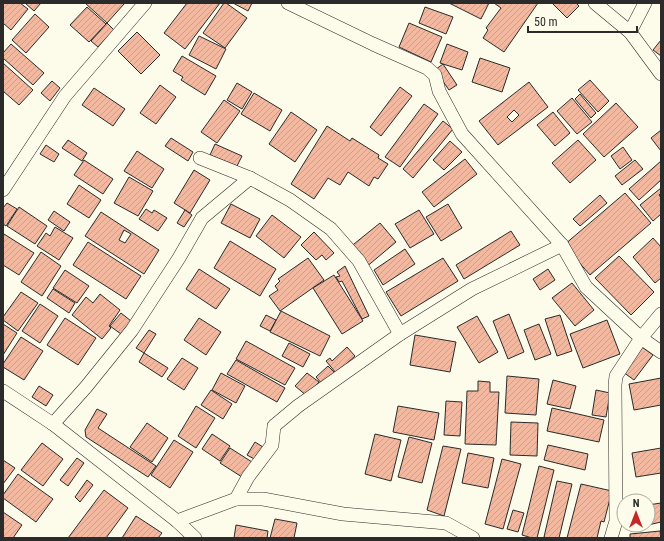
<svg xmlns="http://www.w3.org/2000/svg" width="664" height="541" viewBox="0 0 664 541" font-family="'Roboto Condensed',sans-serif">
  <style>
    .building { fill: url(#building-hatch); stroke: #2b2b2b; fill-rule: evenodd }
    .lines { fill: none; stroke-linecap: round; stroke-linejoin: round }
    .street-casing { stroke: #2b2b2b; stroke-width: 14 }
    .street { stroke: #fdfbea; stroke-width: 13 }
  </style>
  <defs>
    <pattern id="building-hatch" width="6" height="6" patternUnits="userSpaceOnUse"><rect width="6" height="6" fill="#f2b8a0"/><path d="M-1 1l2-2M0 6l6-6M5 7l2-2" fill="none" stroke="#d09e8a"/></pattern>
  </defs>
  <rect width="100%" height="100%" fill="#fdfbea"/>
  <!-- building -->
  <g class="building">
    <path d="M3 3H20L28 9 11 30 3 23Z"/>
    <path d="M25 3H41L34 11Z"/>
    <path d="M85 3H123L124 4 107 23Z"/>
    <path d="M187 3H220L185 49 164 33Z"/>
    <path d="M224 3H226L247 18 225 48 203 33Z"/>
    <path d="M233 3H252L248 11Z"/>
    <path d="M449 3H489L481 19Z"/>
    <path d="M494 3H538L504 52 483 38 488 30 486 28 501 8Z"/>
    <path d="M552 3H576L579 6 567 18Z"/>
    <path d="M87 7 106 24 89 42 70 25Z"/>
    <path d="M425 7 453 17 446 34 419 23Z"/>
    <path d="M35 14 49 27 26 53 12 40Z"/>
    <path d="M107 23 114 30 98 47 91 41Z"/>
    <path d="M409 23 442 37 431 62 399 47Z"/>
    <path d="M137 32 160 55 141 74 118 51Z"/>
    <path d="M199 36 226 49 216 69 189 55Z"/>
    <path d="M661 40V56L653 50Z"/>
    <path d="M11 44 44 73 33 85 3 58V53Z"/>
    <path d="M447 44 468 52 462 70 440 63Z"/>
    <path d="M182 56 216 76 205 95 181 80 183 77 173 71Z"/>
    <path d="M480 58 510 68 502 92 472 82Z"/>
    <path d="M3 63 33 90 19 105 3 91Z"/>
    <path d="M443 64 457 85 449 90 435 70Z"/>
    <path d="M590 80 609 101 598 112 578 90Z"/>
    <path d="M52 81 60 88 50 101 41 93Z"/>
    <path d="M529 82 548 107 498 145 479 121ZM514 110 519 115 512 122 507 117Z"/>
    <path d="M237 83 252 92 242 109 227 100Z"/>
    <path d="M160 85 176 97 156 124 140 113Z"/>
    <path d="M400 87 412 96 381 136 370 127Z"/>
    <path d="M94 88 125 109 113 126 82 105Z"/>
    <path d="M254 93 282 110 270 131 241 114Z"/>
    <path d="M580 94 596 113 591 118 575 99Z"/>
    <path d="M572 98 592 122 577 134 557 111Z"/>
    <path d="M224 100 240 111 217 143 201 132Z"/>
    <path d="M616 103 638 127 604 157 583 134Z"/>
    <path d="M424 104 438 114 400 167 385 157Z"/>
    <path d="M291 112 317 130 295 162 269 144Z"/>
    <path d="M553 112 570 133 555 146 537 125Z"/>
    <path d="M443 121 453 129 413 178 403 169Z"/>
    <path d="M327 126 350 141 352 138 379 155 378 158 388 164 378 179 374 177 369 186 348 172 340 185 328 178 314 199 291 184Z"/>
    <path d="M661 130V151L651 138Z"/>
    <path d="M171 138 193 152 188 161 165 146Z"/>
    <path d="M68 140 87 153 82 161 62 148Z"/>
    <path d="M578 140 596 160 570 183 552 163Z"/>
    <path d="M450 141 462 152 444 170 433 160Z"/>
    <path d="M215 144 242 156 237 166 210 155Z"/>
    <path d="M46 145 59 154 54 162 40 154Z"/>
    <path d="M623 147 632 160 620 169 611 156Z"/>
    <path d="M137 151 164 169 152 188 124 171Z"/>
    <path d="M465 159 477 174 434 207 422 192Z"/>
    <path d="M84 160 113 179 103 194 74 175Z"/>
    <path d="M635 160 643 169 622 185 615 176Z"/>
    <path d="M661 161V180L639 200 629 189Z"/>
    <path d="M194 170 210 180 190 213 174 203Z"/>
    <path d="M129 177 153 191 138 216 114 203Z"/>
    <path d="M79 185 101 200 89 218 67 204Z"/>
    <path d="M661 188V193L659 195 661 198V214L653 221 640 205Z"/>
    <path d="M625 193 651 223 590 275 564 245Z"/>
    <path d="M600 195 607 203 580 226 573 219Z"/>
    <path d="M7 203 17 209 6 226 3 224V208Z"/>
    <path d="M231 204 260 219 250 238 221 223Z"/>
    <path d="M448 204 462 228 441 241 426 217Z"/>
    <path d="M19 207 47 226 35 244 7 226Z"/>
    <path d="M146 209 152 213 154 210 167 218 158 231 139 219Z"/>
    <path d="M185 210 192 215 184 227 177 223Z"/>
    <path d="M419 210 434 234 410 248 395 224Z"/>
    <path d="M54 211 70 222 64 231 48 220Z"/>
    <path d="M101 212 159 250 144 274 85 236ZM124 230 131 234 125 243 119 240Z"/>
    <path d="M272 215 301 237 284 258 256 236Z"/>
    <path d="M380 223 396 242 365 268 349 248Z"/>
    <path d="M55 227 73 238 59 260 37 246 46 233 50 236Z"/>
    <path d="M511 231 520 245 464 279 456 265Z"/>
    <path d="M314 232 334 253 326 260 322 255 316 260 301 245Z"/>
    <path d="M4 234 34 253 19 275 3 265V236Z"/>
    <path d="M653 238 661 247V278L655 283 633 257Z"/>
    <path d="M230 241 276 269 260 296 214 268Z"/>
    <path d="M88 242 141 276 126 299 73 265Z"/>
    <path d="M405 249 415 264 383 285 374 270Z"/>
    <path d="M41 252 61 266 42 296 21 282Z"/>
    <path d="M619 256 654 292 631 315 595 278Z"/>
    <path d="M308 258 324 280 280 311 269 296 278 290 275 286 280 281 278 279Z"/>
    <path d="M443 258 458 281 401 316 386 292Z"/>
    <path d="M345 266 369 316 362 319 342 281 339 282 336 277 340 276 337 272Z"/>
    <path d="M199 269 230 289 216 309 186 289Z"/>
    <path d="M548 269 555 280 540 290 533 279Z"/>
    <path d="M65 270 89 286 77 303 53 288Z"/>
    <path d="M334 275 363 321 342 334 313 288Z"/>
    <path d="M572 283 594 310 575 326 552 298Z"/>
    <path d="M53 289 75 303 69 313 47 298Z"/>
    <path d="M21 292 38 303 18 331 3 320V317Z"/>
    <path d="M100 294 120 310 109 326 111 328 102 339 72 315 86 297 93 303Z"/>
    <path d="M40 304 58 316 40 343 22 331Z"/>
    <path d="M281 311 330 336 320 356 270 332Z"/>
    <path d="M121 313 131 321 121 334 110 326Z"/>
    <path d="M509 314 524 352 508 359 493 321Z"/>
    <path d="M266 315 276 320 270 331 260 326Z"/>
    <path d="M560 315 572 351 557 356 545 319Z"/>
    <path d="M477 316 498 352 479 363 457 327Z"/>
    <path d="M65 318 96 338 78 365 47 345Z"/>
    <path d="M199 318 221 332 206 355 184 340Z"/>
    <path d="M607 320 620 354 583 368 570 334Z"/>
    <path d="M3 324 17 333 3 355Z"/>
    <path d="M539 324 551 354 535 360 524 330Z"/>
    <path d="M149 330 156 334 144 353 136 348Z"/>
    <path d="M415 335 456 342 450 372 410 365Z"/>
    <path d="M21 337 43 351 24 380 3 367V364Z"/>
    <path d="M246 341 295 368 285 385 236 359Z"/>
    <path d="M289 343 310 354 303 367 282 356Z"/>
    <path d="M347 347 355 356 336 373 326 361 330 358 332 361Z"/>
    <path d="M642 347 653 355 634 380 623 372Z"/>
    <path d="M144 353 168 368 162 377 139 362Z"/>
    <path d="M182 358 198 368 184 390 167 379Z"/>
    <path d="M236 360 285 388 277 402 227 374Z"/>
    <path d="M328 366 335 373 323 385 316 377Z"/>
    <path d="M221 373 245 386 236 403 212 390Z"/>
    <path d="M307 373 319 382 307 396 295 386Z"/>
    <path d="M507 376 539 379 536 415 505 413Z"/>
    <path d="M661 378V405L634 410 629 384Z"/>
    <path d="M553 380 576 386 570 409 547 404Z"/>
    <path d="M478 381 490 382V392H499L496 445 465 444 467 391H478Z"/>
    <path d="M39 386 53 395 46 406 32 397Z"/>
    <path d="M211 390 232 404 223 419 201 405Z"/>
    <path d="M596 390 610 393 606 417 592 415Z"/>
    <path d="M446 401 462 402 460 436 444 435Z"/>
    <path d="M196 406 215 418 196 448 178 436Z"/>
    <path d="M398 406 439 413 434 440 393 432Z"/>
    <path d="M552 408 604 420 599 442 547 431Z"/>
    <path d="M97 409 107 414 98 428 156 466 148 477 86 437 85 430Z"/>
    <path d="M511 422 538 423 537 456 510 455Z"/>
    <path d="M147 423 168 438 152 462 130 447Z"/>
    <path d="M212 434 230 446 220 461 202 449Z"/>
    <path d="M375 434 401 440 391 481 365 474Z"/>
    <path d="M409 437 432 443 422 483 398 477Z"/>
    <path d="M174 440 193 452 170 488 151 475Z"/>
    <path d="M255 442 263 447 256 460 247 455Z"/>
    <path d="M42 443 63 459 43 486 21 470Z"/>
    <path d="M548 445 588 454 585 470 544 460Z"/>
    <path d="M443 446 461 449 444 516 427 510Z"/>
    <path d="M230 448 252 462 242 477 220 463Z"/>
    <path d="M661 448V473L636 477 632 453Z"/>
    <path d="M468 453 494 458 488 488 462 483Z"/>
    <path d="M77 458 84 463 68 486 60 480Z"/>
    <path d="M502 459 521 464 503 529 485 524Z"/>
    <path d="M3 460 15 468 3 484Z"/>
    <path d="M539 466 554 470 537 538H532L522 535Z"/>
    <path d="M18 474 53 499 36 522 3 498V495Z"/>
    <path d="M87 480 93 485 80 502 75 497Z"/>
    <path d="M557 481 572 484 559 538H548L544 537Z"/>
    <path d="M581 484 612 491 604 522 601 521 597 538H567Z"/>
    <path d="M104 490 128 508 106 538H68Z"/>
    <path d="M661 503V522L648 525V505Z"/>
    <path d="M513 510 524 513 518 532 507 529Z"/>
    <path d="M3 512 22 525 13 538H3Z"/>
    <path d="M136 516 162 533 158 538H122Z"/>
    <path d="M275 519 297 523 294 538H270Z"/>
    <path d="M236 525 268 531 267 538H234Z"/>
    <path d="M660 531 661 538H630V534Z"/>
  </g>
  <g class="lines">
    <!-- street casing -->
    <g class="street-casing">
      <g id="street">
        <path d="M288 3 373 44 427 68 435 75 439 91 462 134 562 245 586 287 641 338 616 376 615 385 616 521 611 538"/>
        <path d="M595 3 630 32 661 74"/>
        <path d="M630 32 645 3"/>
        <path d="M200 158 250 178 290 200 331 229 359 261 400 334 472 289 562 245"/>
        <path d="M3 190 65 96 145 3"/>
        <path d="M661 314 641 338 661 352"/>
        <path d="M3 391 53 424 177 521 195 538"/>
        <path d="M53 424 86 387 132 330 179 258 202 218 250 178"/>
        <path d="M236 499 248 477 272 445 274 426 298 406 400 334"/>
        <path d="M177 521 236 499H263L343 514 446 523 473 538"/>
      </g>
    </g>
    <!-- street -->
    <use href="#street" class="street"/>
  </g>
  <!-- border -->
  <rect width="664" height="541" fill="none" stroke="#2b2b2b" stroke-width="8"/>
  <!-- north arrow -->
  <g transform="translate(636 513)"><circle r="19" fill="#fdfbea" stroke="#a9a89e"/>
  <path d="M0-3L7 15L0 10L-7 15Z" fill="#c62828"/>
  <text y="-6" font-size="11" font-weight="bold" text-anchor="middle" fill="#2b2b2b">N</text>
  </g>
  <!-- scale -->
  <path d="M528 26v6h109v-6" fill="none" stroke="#2b2b2b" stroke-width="2"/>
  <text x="534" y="26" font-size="12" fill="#2b2b2b" stroke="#fdfbea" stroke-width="3" paint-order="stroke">50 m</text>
</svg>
